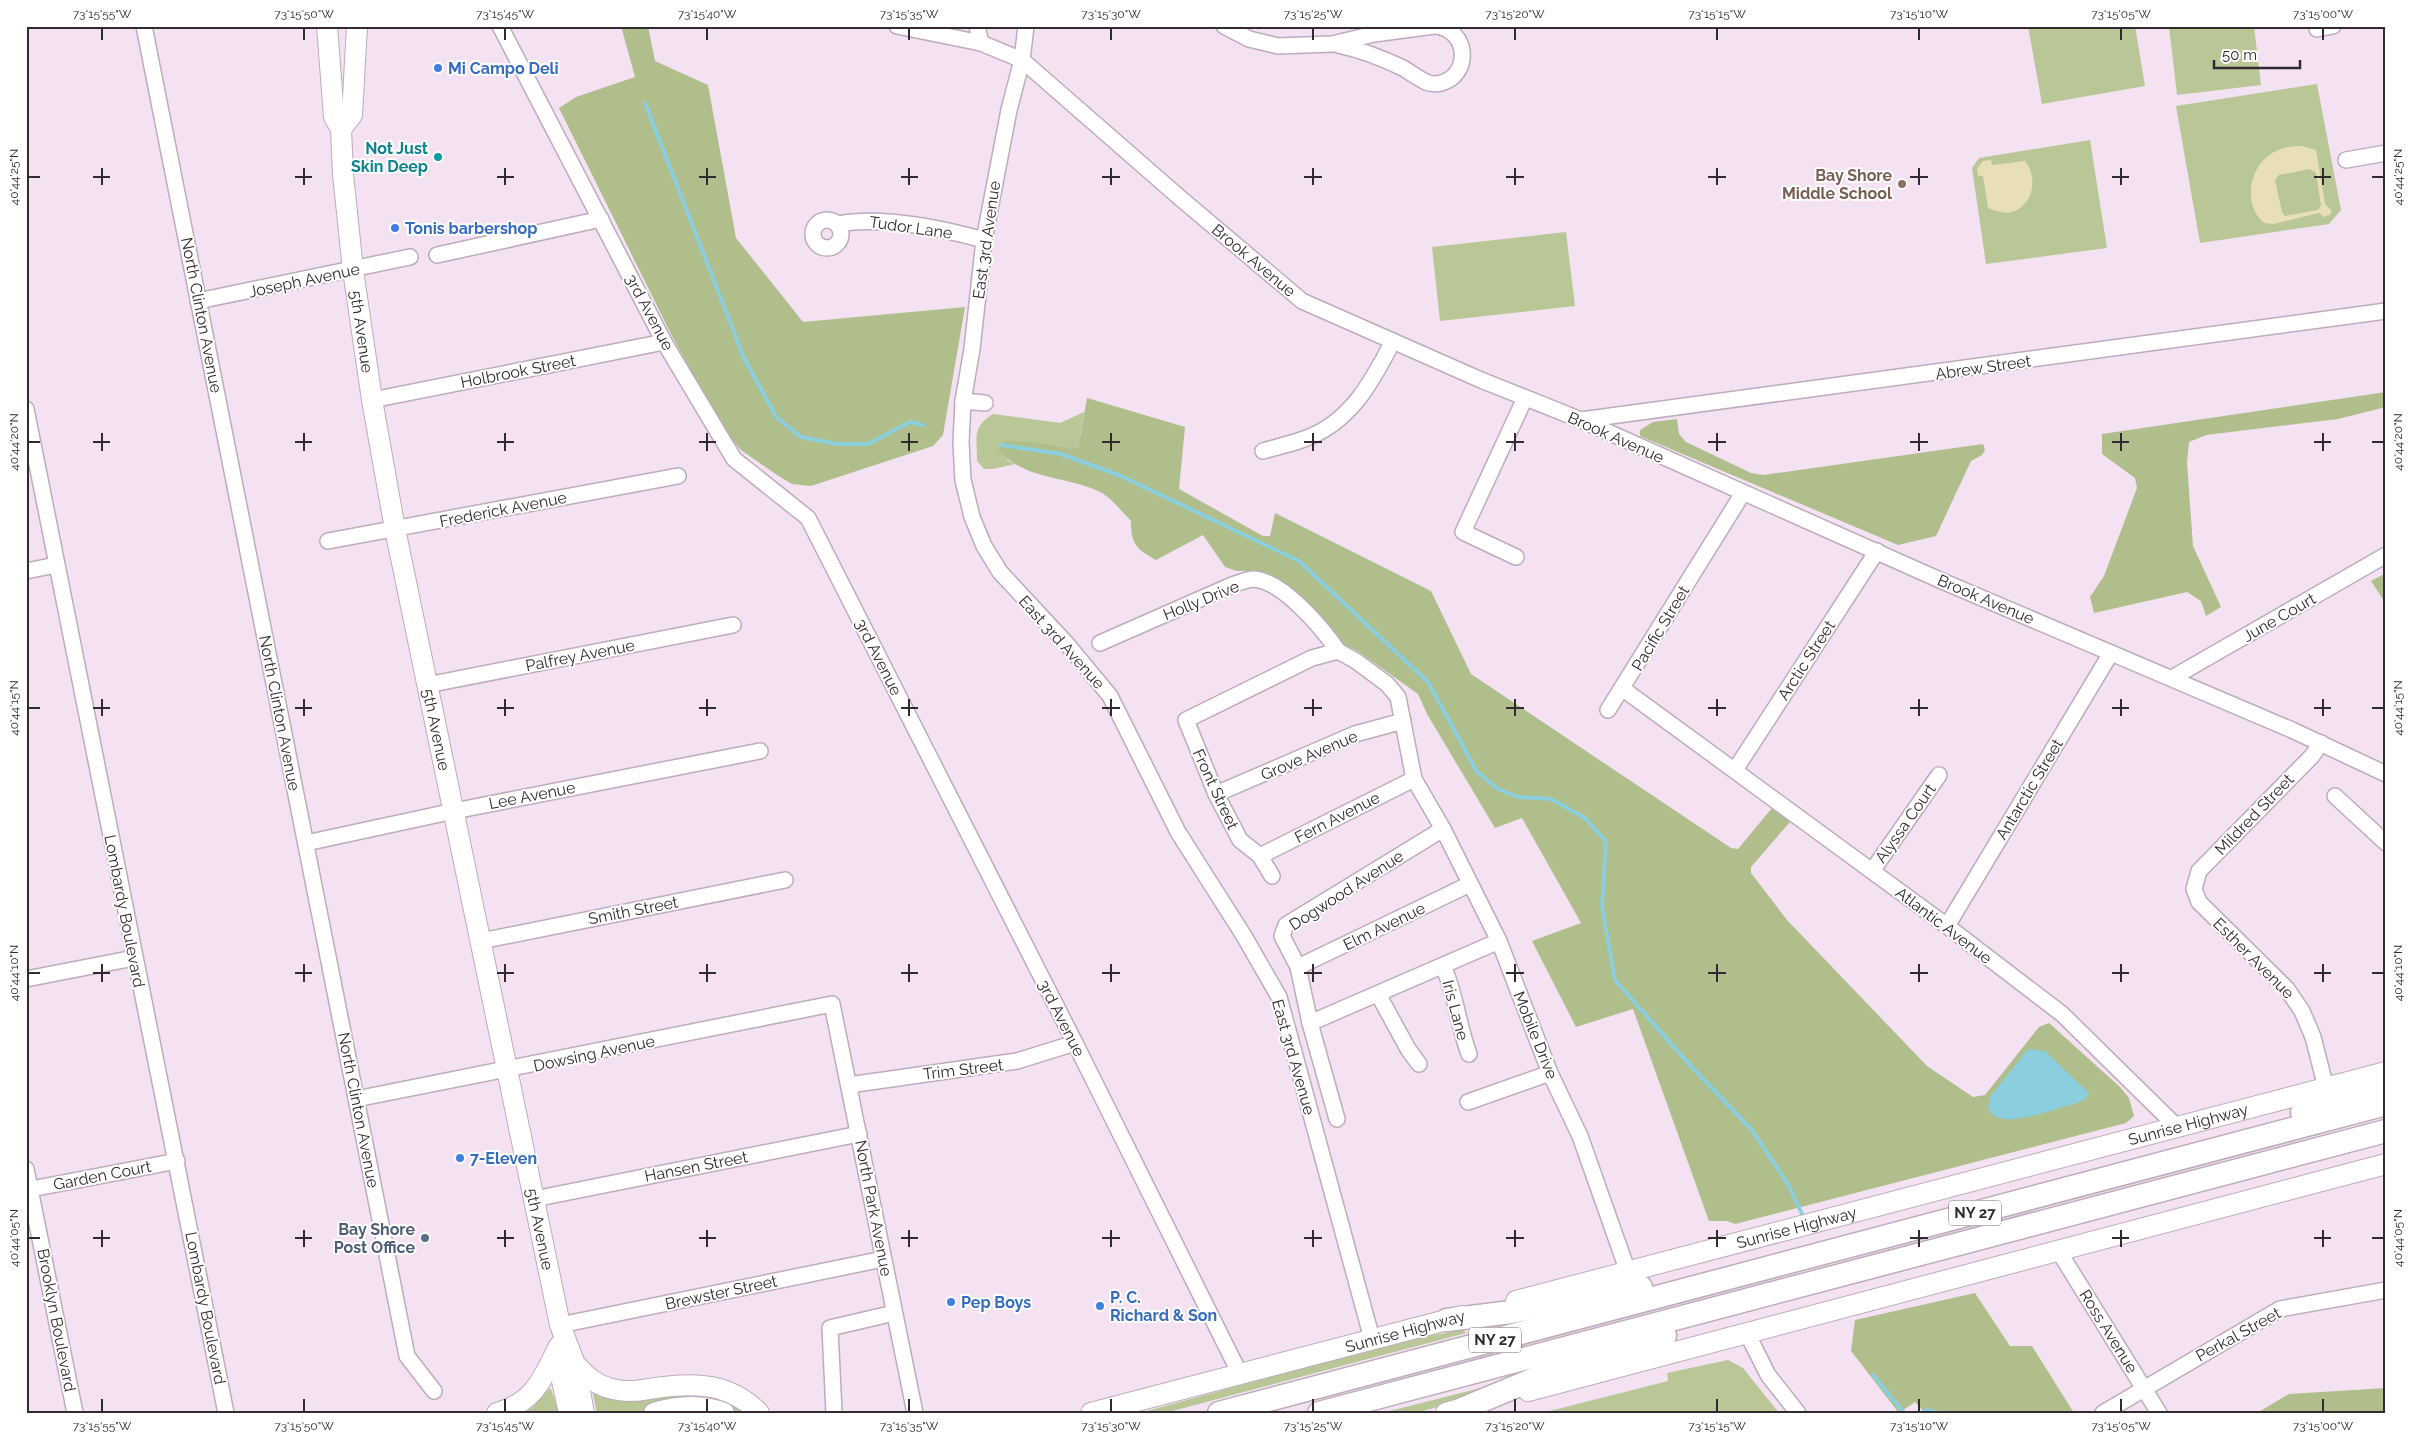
<svg xmlns="http://www.w3.org/2000/svg" width="2412" height="1439" viewBox="0 0 2412 1439" font-family="Raleway,sans-serif">
  <style>
    .green { fill: #b8c795 }
    .forest { fill: #afbe8b }
    .sand { fill: #e8dfb9; fill-rule: evenodd }
    .water { fill: #8bcfde }
    .lines { fill: none; stroke-linecap: round; stroke-linejoin: round }
    .stream { stroke: #8bcfde; stroke-width: 4 }
    .minor-casing { stroke: #bdacbb; stroke-width: 18 }
    .major-casing { stroke: #bdacbb; stroke-width: 22 }
    .highway-casing { stroke: #bdacbb; stroke-width: 25 }
    .minor { stroke: #fff; stroke-width: 15 }
    .major { stroke: #fff; stroke-width: 20 }
    .highway { stroke: #fff; stroke-width: 22 }
    .ticks { fill: none; stroke: #312a30; stroke-width: 2 }
    .shop-dot { fill: #3f7fe0; stroke: #fff; stroke-width: 2 }
    .culture-dot { fill: #0f9aa8; stroke: #fff; stroke-width: 2 }
    .education-dot { fill: #8d6e63; stroke: #fff; stroke-width: 2 }
    .service-dot { fill: #5c6f8a; stroke: #fff; stroke-width: 2 }
    .labels { text-anchor: middle; stroke-width: 4; stroke-linejoin: round; paint-order: stroke }
    .shield { fill: #fff; stroke: #6f6a6e; stroke-width: 1 }
    .shield-label { font-size: 15px; font-weight: bold; fill: #312a30 }
    .shop-label { font-size: 16px; font-weight: bold; fill: #366cbe; stroke: #fff; text-anchor: start }
    .culture-label { font-size: 16px; font-weight: bold; fill: #0d838f; stroke: #fff; text-anchor: end }
    .education-label { font-size: 16px; font-weight: bold; fill: #785e54; stroke: #fff; text-anchor: end }
    .street-label { font-size: 16px; fill: #312a30; stroke: #fff }
    .service-label { font-size: 16px; font-weight: bold; fill: #4e5e75; stroke: #fff; text-anchor: end }
    .neatline { fill: none; stroke: #312a30; stroke-width: 2 }
    .ticks-label { font-size: 12px; text-anchor: middle; fill: #312a30 }
  </style>
  <rect width="100%" height="100%" fill="#f4e2f2"/>
  <!-- green -->
  <g class="green">
    <path d="M2028 26H2135L2145 86 2042 104Z"/>
    <path d="M2169 26H2254L2261 85 2177 95Z"/>
    <path d="M2317 84 2341 210 2329 224 2200 243 2176 106Z"/>
    <path d="M2090 140 2107 248 1986 264 1972 168 1979 158Z"/>
    <path d="M1566 232 1575 306 1440 321 1432 247Z"/>
    <path d="M1084 412 1078 448H1060L1015 440 1007 460 1015 464 993 469H984L977 461C977 437 972 427 993 414L1060 423Z"/>
    <path d="M1463 1330 1466 1333 1165 1413H1140L1404 1340Z"/>
    <path d="M1728 1360 1743 1368 1779 1413H1542L1668 1381 1667 1373Z"/>
    <path d="M1504 1382 1460 1401 1415 1413H1382Z"/>
    <path d="M549 1389H551L559 1413H523L533 1407Z"/>
    <path d="M596 1390 708 1394 734 1402 748 1413H732L669 1404 642 1413H597L593 1394Z"/>
  </g>
  <!-- forest -->
  <g class="forest">
    <path d="M621 26H648L655 61 708 85 736 238 803 322 965 307 943 435 933 446 811 486 792 484 777 475 741 450 726 433 674 340 559 108 576 97 635 77Z"/>
    <path d="M2386 392V407L2338 419 2206 435 2189 442 2187 463 2193 546 2221 607 2206 616 2201 601 2187 592 2094 613 2090 597 2104 576 2137 488 2135 478 2102 454V434Z"/>
    <path d="M1087 398 1185 427 1179 489 1263 536H1270L1275 513 1431 591 1471 674 1731 848 1738 849 1772 808 1790 822 1751 867V873L1787 920 1927 1066 1973 1097 1985 1095 2039 1027 2049 1023 2120 1087 2129 1098 2134 1116 2126 1123 1735 1224 1727 1221H1709L1633 1009 1576 1027 1532 941 1581 923 1522 818 1495 828 1427 714 1418 694 1359 652 1341 643 1333 631 1288 585 1257 571H1237L1225 567 1203 535 1156 560C1136 549 1131 544 1131 521 1122 512 1111 497 1100 492 1068 476 1023 480 999 450L1003 441C1028 438 1053 448 1078 448Z"/>
    <path d="M1677 419 1679 434 1686 442 1751 473 1763 475 1983 444 1985 450 1982 455 1971 461 1936 536 1898 545 1640 436V430L1653 422Z"/>
    <path d="M2386 573V604L2371 581Z"/>
    <path d="M1975 1293 2010 1346H2032L2074 1413H1925L1915 1402 1899 1413 1851 1351 1855 1320Z"/>
    <path d="M2386 1388V1413H2257L2289 1394Z"/>
  </g>
  <!-- sand -->
  <g class="sand">
    <path d="M2302 146 2316 150 2325 204 2331 210V214L2324 217 2319 213 2274 224 2264 223C2244 206 2248 172 2268 156 2278 148 2290 146 2302 146ZM2310 169 2316 173 2321 205 2318 210 2285 216 2282 212 2275 180 2279 175Z"/>
    <path d="M1991 160 1992 165 2025 161C2038 177 2034 205 2012 212 2004 214 1996 211 1988 208L1983 176H1978L1977 169 1983 161Z"/>
  </g>
  <!-- water -->
  <path class="water" d="M2031 1049 2045 1051 2089 1093 2085 1099 2077 1103C2057 1108 2018 1124 1999 1118 1993 1116 1991 1112 1988 1107L1990 1097 2027 1050Z"/>
  <g class="lines">
    <!-- stream -->
    <g class="stream">
      <path d="M645 103 744 358 777 418 801 437 837 444H868L910 422 923 425"/>
      <path d="M1001 445 1061 454 1121 476 1299 561 1428 682 1477 772 1498 789 1518 797 1551 799 1585 818 1606 842 1602 907 1615 980 1688 1063 1751 1129 1789 1186 1802 1214"/>
      <path d="M1873 1375 1904 1413"/>
      <path d="M1921 1413 1927 1410 1938 1413"/>
    </g>
    <!-- minor casing -->
    <g class="minor-casing">
      <g id="minor">
        <path d="M144 26 407 1356 434 1391"/>
        <path d="M500 26 664 342 734 459 808 518 1075 1043 1240 1374"/>
        <path d="M897 26 981 43 1022 60 1179 197 1302 301 1481 380 1581 420 1942 581 2292 730 2386 774"/>
        <path d="M977 26 981 43"/>
        <path d="M1026 26 1022 60 1009 110 984 240 972 349 963 401 961 442 963 480 972 517 984 546 1000 572 1066 643 1110 696 1178 832 1244 936 1279 997 1372 1339"/>
        <path d="M1224 26 1249 39 1278 46 1332 44 1374 34 1434 26"/>
        <path d="M2317 29 2333 26"/>
        <path d="M1338 45C1361 50 1382 58 1403 68 1411 73 1418 78 1426 82 1430 84 1437 84 1441 83 1471 75 1469 31 1437 26"/>
        <path d="M2346 160 2386 153"/>
        <circle cx="827" cy="234" r="14"/>
        <path d="M838 224C881 216 941 228 984 240"/>
        <path d="M437 255 601 219"/>
        <path d="M198 301 410 257"/>
        <path d="M372 400 664 342"/>
        <path d="M963 401 985 403"/>
        <path d="M26 409 226 1413"/>
        <path d="M1581 420 2386 311"/>
        <path d="M1263 451C1276 447 1291 444 1304 439 1350 423 1372 382 1393 341"/>
        <path d="M328 541 678 476"/>
        <path d="M1516 557 1463 532 1525 398"/>
        <path d="M26 571 56 565"/>
        <path d="M1100 643 1232 585C1238 583 1248 579 1254 579 1283 581 1323 629 1338 651"/>
        <path d="M2172 678 2386 555"/>
        <path d="M427 685 733 625"/>
        <path d="M1623 689 1947 926 2062 1014 2177 1127"/>
        <path d="M1608 710 1743 493"/>
        <path d="M2321 743 2312 756 2199 871 2194 889 2199 902 2287 989 2302 1011 2313 1037 2326 1088"/>
        <path d="M1735 770 1877 551"/>
        <path d="M1216 794 1355 734 1403 721"/>
        <path d="M2335 796 2386 843"/>
        <path d="M306 843 454 811 760 751"/>
        <path d="M1260 856 1414 779"/>
        <path d="M1872 871 1939 775"/>
        <path d="M1272 876 1260 856 1240 840 1216 794 1186 720 1312 658 1338 651 1356 661 1387 684 1398 697 1414 779 1443 829 1499 941 1550 1073 1580 1136 1628 1272"/>
        <path d="M1947 926 2111 653"/>
        <path d="M481 941 785 880"/>
        <path d="M1443 966C1456 994 1458 1025 1469 1054"/>
        <path d="M1298 967 1470 884"/>
        <path d="M26 979 134 958"/>
        <path d="M1378 994 1408 1049 1419 1064"/>
        <path d="M1310 1023 1499 941"/>
        <path d="M849 1085 1017 1061 1075 1043"/>
        <path d="M356 1099 832 1004 915 1413"/>
        <path d="M1468 1102 1550 1073"/>
        <path d="M1337 1119 1310 1023 1298 967 1282 936 1286 925 1443 829"/>
        <path d="M26 1169 75 1413"/>
        <path d="M26 1190 177 1161"/>
        <path d="M534 1199 859 1134"/>
        <path d="M2058 1250 2159 1413"/>
        <path d="M560 1325 883 1259"/>
        <path d="M1747 1333 1768 1375 1798 1413"/>
        <path d="M834 1413 830 1328 894 1313"/>
        <path d="M2103 1413 2280 1309 2386 1290"/>
      </g>
    </g>
    <!-- major casing -->
    <g class="major-casing">
      <g id="major">
        <path id="s1" d="M327 26 334 117 341 129 343 174 353 270 372 400 395 529 560 1325 575 1364 584 1413"/>
        <path d="M341 129 352 115 357 26"/>
        <path id="s2" d="M1516 1301 2386 1072"/>
        <path d="M559 1347V1367L569 1413"/>
        <path d="M575 1364C586 1376 597 1386 613 1389 627 1393 642 1390 655 1388 695 1382 730 1383 759 1413"/>
        <path d="M1528 1391 2386 1164"/>
        <path d="M497 1413C535 1402 543 1378 559 1346"/>
        <path d="M654 1413C677 1406 701 1404 724 1413"/>
        <path d="M1091 1413 1462 1316"/>
        <path d="M1446 1413 1478 1404"/>
      </g>
    </g>
    <!-- highway casing -->
    <g class="highway-casing">
      <g id="highway">
        <path d="M2302 1112 2386 1084"/>
        <path d="M1447 1320 1511 1312 1641 1287"/>
        <path d="M1462 1409 1539 1377 1665 1336"/>
        <path d="M1219 1413 2386 1104"/>
        <path d="M1319 1413 2386 1131"/>
      </g>
    </g>
    <!-- minor -->
    <use href="#minor" class="minor"/>
    <!-- major -->
    <use href="#major" class="major"/>
    <!-- highway -->
    <use href="#highway" class="highway"/>
  </g>
  <!-- ticks -->
  <path class="ticks" d="M102 28V40M304 28V40M505 28V40M707 28V40M909 28V40M1111 28V40M1313 28V40M1515 28V40M1717 28V40M1919 28V40M2121 28V40M2323 28V40M102 168V185M304 168V185M505 168V185M707 168V185M909 168V185M1111 168V185M1313 168V185M1515 168V185M1717 168V185M1919 168V185M2121 168V185M2323 168V185M28 177H40M93 177H110M295 177H312M497 177H514M699 177H716M901 177H918M1102 177H1120M1304 177H1322M1506 177H1524M1708 177H1726M1910 177H1928M2112 177H2129M2314 177H2331M2372 177H2384M102 433V451M304 433V451M505 433V451M707 433V451M909 433V451M1111 433V451M1313 433V451M1515 433V451M1717 433V451M1919 433V451M2121 433V451M2323 433V451M28 442H40M93 442H110M295 442H312M497 442H514M699 442H716M901 442H918M1102 442H1120M1304 442H1322M1506 442H1524M1708 442H1726M1910 442H1928M2112 442H2129M2314 442H2331M2372 442H2384M102 699V716M304 699V716M505 699V716M707 699V716M909 699V716M1111 699V716M1313 699V716M1515 699V716M1717 699V716M1919 699V716M2121 699V716M2323 699V716M28 708H40M93 708H110M295 708H312M497 708H514M699 708H716M901 708H918M1102 708H1120M1304 708H1322M1506 708H1524M1708 708H1726M1910 708H1928M2112 708H2129M2314 708H2331M2372 708H2384M102 964V982M304 964V982M505 964V982M707 964V982M909 964V982M1111 964V982M1313 964V982M1515 964V982M1717 964V982M1919 964V982M2121 964V982M2323 964V982M28 973H40M93 973H110M295 973H312M497 973H514M699 973H716M901 973H918M1102 973H1120M1304 973H1322M1506 973H1524M1708 973H1726M1910 973H1928M2112 973H2129M2314 973H2331M2372 973H2384M102 1230V1247M304 1230V1247M505 1230V1247M707 1230V1247M909 1230V1247M1111 1230V1247M1313 1230V1247M1515 1230V1247M1717 1230V1247M1919 1230V1247M2121 1230V1247M2323 1230V1247M28 1238H40M93 1238H110M295 1238H312M497 1238H514M699 1238H716M901 1238H918M1102 1238H1120M1304 1238H1322M1506 1238H1524M1708 1238H1726M1910 1238H1928M2112 1238H2129M2314 1238H2331M2372 1238H2384M102 1399V1412M304 1399V1412M505 1399V1412M707 1399V1412M909 1399V1412M1111 1399V1412M1313 1399V1412M1515 1399V1412M1717 1399V1412M1919 1399V1412M2121 1399V1412M2323 1399V1412"/>
  <!-- markers -->
  <g class="shop-dot">
    <circle cx="438" cy="68" r="5"/>
    <circle cx="395" cy="228" r="5"/>
    <circle cx="460" cy="1158" r="5"/>
    <circle cx="951" cy="1302" r="5"/>
    <circle cx="1100" cy="1306" r="5"/>
  </g>
  <circle class="culture-dot" cx="438" cy="157" r="5"/>
  <circle class="education-dot" cx="1902" cy="184" r="5"/>
  <circle class="service-dot" cx="425" cy="1238" r="5"/>
  <g class="labels">
    <!-- shield labels -->
    <g class="shield">
      <rect x="1949" y="1200.5" width="52" height="25" rx="4"/>
      <rect x="1469" y="1327.5" width="52" height="25" rx="4"/>
    </g>
    <g class="shield-label">
      <text x="1975" y="1218">NY 27</text>
      <text x="1495" y="1345">NY 27</text>
    </g>
    <!-- shop labels -->
    <g class="shop-label">
      <text x="448" y="74">Mi Campo Deli</text>
      <text x="405" y="234">Tonis barbershop</text>
      <text x="470" y="1164">7-Eleven</text>
      <text x="1110" y="1303">P. C.<tspan x="1110" dy="18">Richard &amp; Son</tspan></text>
      <text x="961" y="1308">Pep Boys</text>
    </g>
    <!-- culture labels -->
    <g class="culture-label">
      <text x="428" y="154">Not Just<tspan x="428" dy="18">Skin Deep</tspan></text>
    </g>
    <!-- education labels -->
    <g class="education-label">
      <text x="1892" y="181">Bay Shore<tspan x="1892" dy="18">Middle School</tspan></text>
    </g>
    <!-- street labels -->
    <g class="street-label">
      <text transform="translate(911 227) rotate(8)" y="6">Tudor Lane</text>
      <text transform="translate(986 240) rotate(-82)" y="6">East 3rd Avenue</text>
      <text transform="translate(1254 260) rotate(40)" y="6">Brook Avenue</text>
      <text transform="translate(304 280) rotate(-12)" y="6">Joseph Avenue</text>
      <text transform="translate(650 312) rotate(62)" y="6">3rd Avenue</text>
      <text transform="translate(202 315) rotate(79)" y="6">North Clinton Avenue</text>
      <text dy="6" stroke="none"><textPath href="#s1" startOffset="309">5th Avenue</textPath></text>
      <text transform="translate(1983 367) rotate(-8)" y="6">Abrew Street</text>
      <text transform="translate(518 371) rotate(-11)" y="6">Holbrook Street</text>
      <text transform="translate(1616 437) rotate(24)" y="6">Brook Avenue</text>
      <text transform="translate(503 509) rotate(-11)" y="6">Frederick Avenue</text>
      <text transform="translate(1986 599) rotate(23)" y="6">Brook Avenue</text>
      <text transform="translate(1201 600) rotate(-22)" y="6">Holly Drive</text>
      <text transform="translate(2279 617) rotate(-30)" y="6">June Court</text>
      <text transform="translate(1660 628) rotate(-59)" y="6">Pacific Street</text>
      <text transform="translate(1062 642) rotate(48)" y="6">East 3rd Avenue</text>
      <text transform="translate(580 655) rotate(-11)" y="6">Palfrey Avenue</text>
      <text transform="translate(879 657) rotate(63)" y="6">3rd Avenue</text>
      <text transform="translate(1806 660) rotate(-57)" y="6">Arctic Street</text>
      <text transform="translate(280 713) rotate(79)" y="6">North Clinton Avenue</text>
      <text dy="6" stroke="none"><textPath href="#s1" startOffset="714">5th Avenue</textPath></text>
      <text transform="translate(1309 755) rotate(-23)" y="6">Grove Avenue</text>
      <text transform="translate(1216 789) rotate(65)" y="6">Front Street</text>
      <text transform="translate(2029 789) rotate(-59)" y="6">Antarctic Street</text>
      <text transform="translate(532 795) rotate(-11)" y="6">Lee Avenue</text>
      <text transform="translate(2254 814) rotate(-46)" y="6">Mildred Street</text>
      <text transform="translate(1337 817) rotate(-27)" y="6">Fern Avenue</text>
      <text transform="translate(1905 823) rotate(-55)" y="6">Alyssa Court</text>
      <text transform="translate(1346 890) rotate(-33)" y="6">Dogwood Avenue</text>
      <text transform="translate(633 910) rotate(-11)" y="6">Smith Street</text>
      <text transform="translate(125 911) rotate(79)" y="6">Lombardy Boulevard</text>
      <text transform="translate(1944 925) rotate(37)" y="6">Atlantic Avenue</text>
      <text transform="translate(1384 926) rotate(-26)" y="6">Elm Avenue</text>
      <text transform="translate(2254 958) rotate(45)" y="6">Esther Avenue</text>
      <text transform="translate(1456 1010) rotate(75)" y="6">Iris Lane</text>
      <text transform="translate(1062 1018) rotate(63)" y="6">3rd Avenue</text>
      <text transform="translate(1536 1035) rotate(68)" y="6">Mobile Drive</text>
      <text transform="translate(594 1053) rotate(-12)" y="6">Dowsing Avenue</text>
      <text transform="translate(1294 1057) rotate(74)" y="6">East 3rd Avenue</text>
      <text transform="translate(963 1069) rotate(-7)" y="6">Trim Street</text>
      <text transform="translate(359 1110) rotate(79)" y="6">North Clinton Avenue</text>
      <text dy="6" stroke="none"><textPath href="#s2" startOffset="695">Sunrise Highway</textPath></text>
      <text transform="translate(696 1166) rotate(-11)" y="6">Hansen Street</text>
      <text transform="translate(102 1175) rotate(-11)" y="6">Garden Court</text>
      <text transform="translate(874 1208) rotate(79)" y="6">North Park Avenue</text>
      <text dy="6" stroke="none"><textPath href="#s2" startOffset="290">Sunrise Highway</textPath></text>
      <text dy="6" stroke="none"><textPath href="#s1" startOffset="1224">5th Avenue</textPath></text>
      <text transform="translate(721 1292) rotate(-12)" y="6">Brewster Street</text>
      <text transform="translate(206 1308) rotate(79)" y="6">Lombardy Boulevard</text>
      <text transform="translate(57 1320) rotate(79)" y="6">Brooklyn Boulevard</text>
      <text transform="translate(1405 1331) rotate(-15)" y="6">Sunrise Highway</text>
      <text transform="translate(2109 1331) rotate(58)" y="6">Ross Avenue</text>
      <text transform="translate(2238 1334) rotate(-29)" y="6">Perkal Street</text>
    </g>
    <!-- service labels -->
    <g class="service-label">
      <text x="415" y="1235">Bay Shore<tspan x="415" dy="18">Post Office</tspan></text>
    </g>
  </g>
  <!-- border -->
  <rect width="2412" height="1439" fill="none" stroke="#ffffff" stroke-width="55"/>
  <!-- scale -->
  <path d="M2214 60v8h86v-8" fill="none" stroke="#312a30" stroke-width="2.5"/>
  <text x="2222" y="60" font-size="15" fill="#312a30" stroke="#ffffff" stroke-width="4" paint-order="stroke">50 m</text>
  <rect x="28" y="28" width="2356" height="1384" class="neatline"/>
  <g class="ticks-label">
    <text x="102" y="18">73°15'55"W</text>
    <text x="304" y="18">73°15'50"W</text>
    <text x="505" y="18">73°15'45"W</text>
    <text x="707" y="18">73°15'40"W</text>
    <text x="909" y="18">73°15'35"W</text>
    <text x="1111" y="18">73°15'30"W</text>
    <text x="1313" y="18">73°15'25"W</text>
    <text x="1515" y="18">73°15'20"W</text>
    <text x="1717" y="18">73°15'15"W</text>
    <text x="1919" y="18">73°15'10"W</text>
    <text x="2121" y="18">73°15'05"W</text>
    <text x="2323" y="18">73°15'00"W</text>
    <text transform="translate(14 177) rotate(-90)" y="4">40°44'25"N</text>
    <text transform="translate(2398 177) rotate(-90)" y="4">40°44'25"N</text>
    <text transform="translate(14 442) rotate(-90)" y="4">40°44'20"N</text>
    <text transform="translate(2398 442) rotate(-90)" y="4">40°44'20"N</text>
    <text transform="translate(14 708) rotate(-90)" y="4">40°44'15"N</text>
    <text transform="translate(2398 708) rotate(-90)" y="4">40°44'15"N</text>
    <text transform="translate(14 973) rotate(-90)" y="4">40°44'10"N</text>
    <text transform="translate(2398 973) rotate(-90)" y="4">40°44'10"N</text>
    <text transform="translate(14 1238) rotate(-90)" y="4">40°44'05"N</text>
    <text transform="translate(2398 1238) rotate(-90)" y="4">40°44'05"N</text>
    <text x="102" y="1430">73°15'55"W</text>
    <text x="304" y="1430">73°15'50"W</text>
    <text x="505" y="1430">73°15'45"W</text>
    <text x="707" y="1430">73°15'40"W</text>
    <text x="909" y="1430">73°15'35"W</text>
    <text x="1111" y="1430">73°15'30"W</text>
    <text x="1313" y="1430">73°15'25"W</text>
    <text x="1515" y="1430">73°15'20"W</text>
    <text x="1717" y="1430">73°15'15"W</text>
    <text x="1919" y="1430">73°15'10"W</text>
    <text x="2121" y="1430">73°15'05"W</text>
    <text x="2323" y="1430">73°15'00"W</text>
  </g>
</svg>
